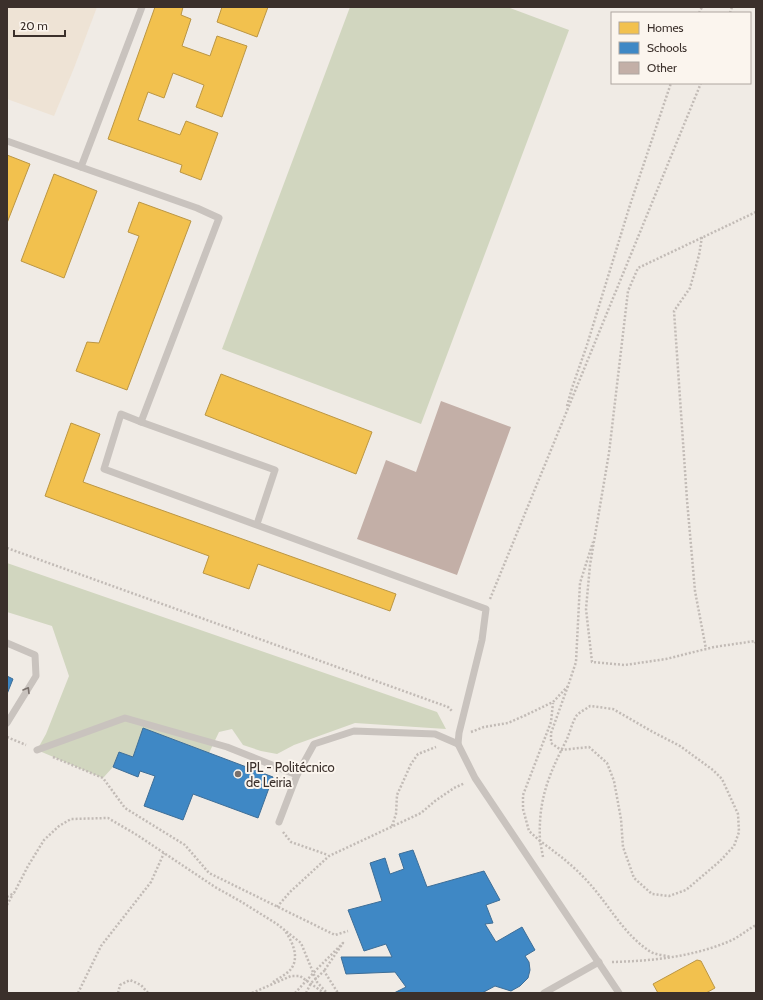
<svg xmlns="http://www.w3.org/2000/svg" width="763" height="1000" viewBox="0 0 763 1000" font-family="Cabin,sans-serif">
  <style>
    .green { fill: #d1d6bf }
    .plaza { fill: #eee3d5 }
    .homes { fill: #f2c14e; stroke: #bb9644 }
    .schools { fill: #3f88c5; stroke: #3e6e97 }
    .building { fill: #c3afa7 }
    .lines { fill: none; stroke-linecap: round; stroke-linejoin: round }
    .path { stroke: #c2bbb6; stroke-width: 2.5; stroke-dasharray: 2 2; stroke-linecap: butt }
    .lane { stroke: #c9c3be; stroke-width: 7 }
    .oneway { stroke: #7b726d }
    .poi-dot { fill: #7a716c; stroke: #fbf5ee; stroke-width: 1.5 }
    .labels { text-anchor: middle; stroke-width: 4; stroke-linejoin: round; paint-order: stroke }
    .poi-label { font-size: 13px; fill: #3b302b; stroke: #fbf5ee; text-anchor: start }
  </style>
  <rect width="100%" height="100%" fill="#f0ebe5"/>
  <!-- green -->
  <g class="green">
    <path d="M350 7H507L569 30 421 424 222 349Z"/>
    <path d="M7 563 437 712 446 729 355 723 294 745 277 754 261 751 243 745 232 729 219 732 209 753 143 728 133 757 119 752 113 767 103 778 37 750 46 734 69 676 52 626 7 612Z"/>
  </g>
  <!-- plaza -->
  <path class="plaza" d="M7 7H97L74 68 54 116 7 99Z"/>
  <!-- homes -->
  <g class="homes">
    <path d="M155 7H183L181 15 191 19 182 46 210 56 217 36 247 46 222 117 196 107 204 85 173 73 164 98 148 92 138 120 180 135 186 121 218 133 201 180 180 172 182 165 108 139Z"/>
    <path d="M222 7H268L257 37 217 22Z"/>
    <path d="M7 155 30 164 7 223Z"/>
    <path d="M54 174 97 191 64 278 21 261Z"/>
    <path d="M139 202 191 221 127 390 76 371 87 342 99 343 139 236 128 232Z"/>
    <path d="M221 374 372 432 356 474 205 415Z"/>
    <path d="M71 423 100 434 83 482 396 594 390 611 258 564 249 589 203 573 209 556 45 496Z"/>
    <path d="M697 960 701 961 715 988 706 993H658L653 984Z"/>
  </g>
  <!-- schools -->
  <g class="schools">
    <path d="M7 676 13 679 7 694Z"/>
    <path d="M143 728 273 777 258 818 193 794 183 820 144 806 155 776 140 771 138 777 113 767 119 752 133 757Z"/>
    <path d="M413 850 427 887 484 871 500 900 486 905 493 923 485 924 496 942 522 927 535 950 525 956 529 962 530 970 528 978 520 986 511 991 495 986 482 993H394L406 987 395 972 346 974 341 957H392L386 944 364 951 348 910 382 901 370 863 385 858 390 874 404 869 399 854Z"/>
  </g>
  <!-- building -->
  <path class="building" d="M441 401 511 427 457 575 357 539 386 460 416 472Z"/>
  <g class="lines">
    <!-- path -->
    <g class="path">
      <path d="M699 13 702 7"/>
      <path d="M730 13 732 7"/>
      <path d="M756 212 638 268 628 291 609 453 590 565 586 609 592 662 625 665 666 659 714 647 755 641 756 644"/>
      <path d="M702 237 699 255 690 288 674 311 687 500 695 591 706 649"/>
      <path d="M567 406 572 388 587 345 630 205 671 83"/>
      <path d="M7 548 448 707 453 712"/>
      <path d="M490 599 701 83"/>
      <path d="M568 686 551 733V743L561 750 589 747 607 763 614 781 621 819 623 847 634 878 652 894 669 896 686 890 720 861 734 846 739 832 738 814 722 779 713 770 680 746 653 732 613 709 590 706C586 709 580 712 577 715 572 722 570 733 566 741 548 776 538 801 540 841 558 854 575 867 589 883 609 905 623 933 648 950 654 955 664 955 671 957"/>
      <path d="M471 732 484 727 508 723 526 715 553 702 568 686 576 662 580 583 593 542"/>
      <path d="M7 737 26 745"/>
      <path d="M53 757 103 778 125 808 185 845 209 873 335 935 348 931"/>
      <path d="M392 826 396 814 397 795 411 764 418 754 436 747"/>
      <path d="M283 832 291 842 328 855"/>
      <path d="M543 857 540 841 529 831 523 809V795L551 722 553 703"/>
      <path d="M7 897 14 893 28 866 44 840 59 826 71 819 108 818 137 835 215 887 240 901 277 924 301 943 317 982 327 993"/>
      <path d="M7 905 13 894"/>
      <path d="M277 907 290 892 329 856 421 813 435 801 454 788 465 783"/>
      <path d="M612 962C652 961 692 957 730 941 739 937 747 930 756 925"/>
      <path d="M273 982C279 978 287 974 291 969 300 957 292 941 285 931"/>
      <path d="M78 993 101 946 151 882 164 853"/>
      <path d="M118 993 120 985 130 980 141 985 148 993"/>
      <path d="M252 993 291 976H300L324 993"/>
      <path d="M295 993 318 968 343 943 324 971"/>
      <path d="M306 993 311 983 324 971 338 993"/>
    </g>
    <!-- lane -->
    <g class="lane">
      <path d="M7 141 197 208 219 218 141 422"/>
      <path d="M81 167 142 7"/>
      <path d="M257 524 275 470 141 422 121 414 104 469 486 609 482 640 459 733 458 744"/>
      <path d="M7 643 35 655 36 676 7 723"/>
      <path d="M37 750 125 718 227 747 297 775"/>
      <path d="M279 822 297 775 314 744 354 731 435 734 458 744 475 778 619 993"/>
      <path d="M544 993 599 962"/>
    </g>
  </g>
  <!-- one-way arrows -->
  <defs><path id="oneway-chevron" d="M-2-3.5L2.5 0L-2 3.5" fill="none" stroke-width="1.6" stroke-linecap="round" stroke-linejoin="round"/></defs>
  <use class="oneway" href="#oneway-chevron" transform="translate(27 690) rotate(-59)"/>
  <!-- markers -->
  <circle class="poi-dot" cx="238" cy="774" r="4"/>
  <g class="labels">
    <!-- poi labels -->
    <g class="poi-label">
      <text x="246" y="772">IPL - Politécnico<tspan x="246" dy="15">de Leiria</tspan></text>
    </g>
  </g>
  <!-- border -->
  <rect width="763" height="1000" fill="none" stroke="#3b302b" stroke-width="16"/>
  <!-- legend -->
  <rect x="611" y="12" width="140" height="72" fill="#fbf5ee" stroke="#aea6a0"/>
  <rect x="619" y="22" width="20" height="12" fill="#f2c14e" stroke="#aea6a0"/>
  <text x="647" y="32" font-size="12" fill="#3b302b">Homes</text>
  <rect x="619" y="42" width="20" height="12" fill="#3f88c5" stroke="#aea6a0"/>
  <text x="647" y="52" font-size="12" fill="#3b302b">Schools</text>
  <rect x="619" y="62" width="20" height="12" fill="#c3afa7" stroke="#aea6a0"/>
  <text x="647" y="72" font-size="12" fill="#3b302b">Other</text>
  <!-- scale -->
  <path d="M14 30v6h51v-6" fill="none" stroke="#3b302b" stroke-width="2"/>
  <text x="20" y="30" font-size="12" fill="#3b302b" stroke="#fbf5ee" stroke-width="3" paint-order="stroke">20 m</text>
</svg>
